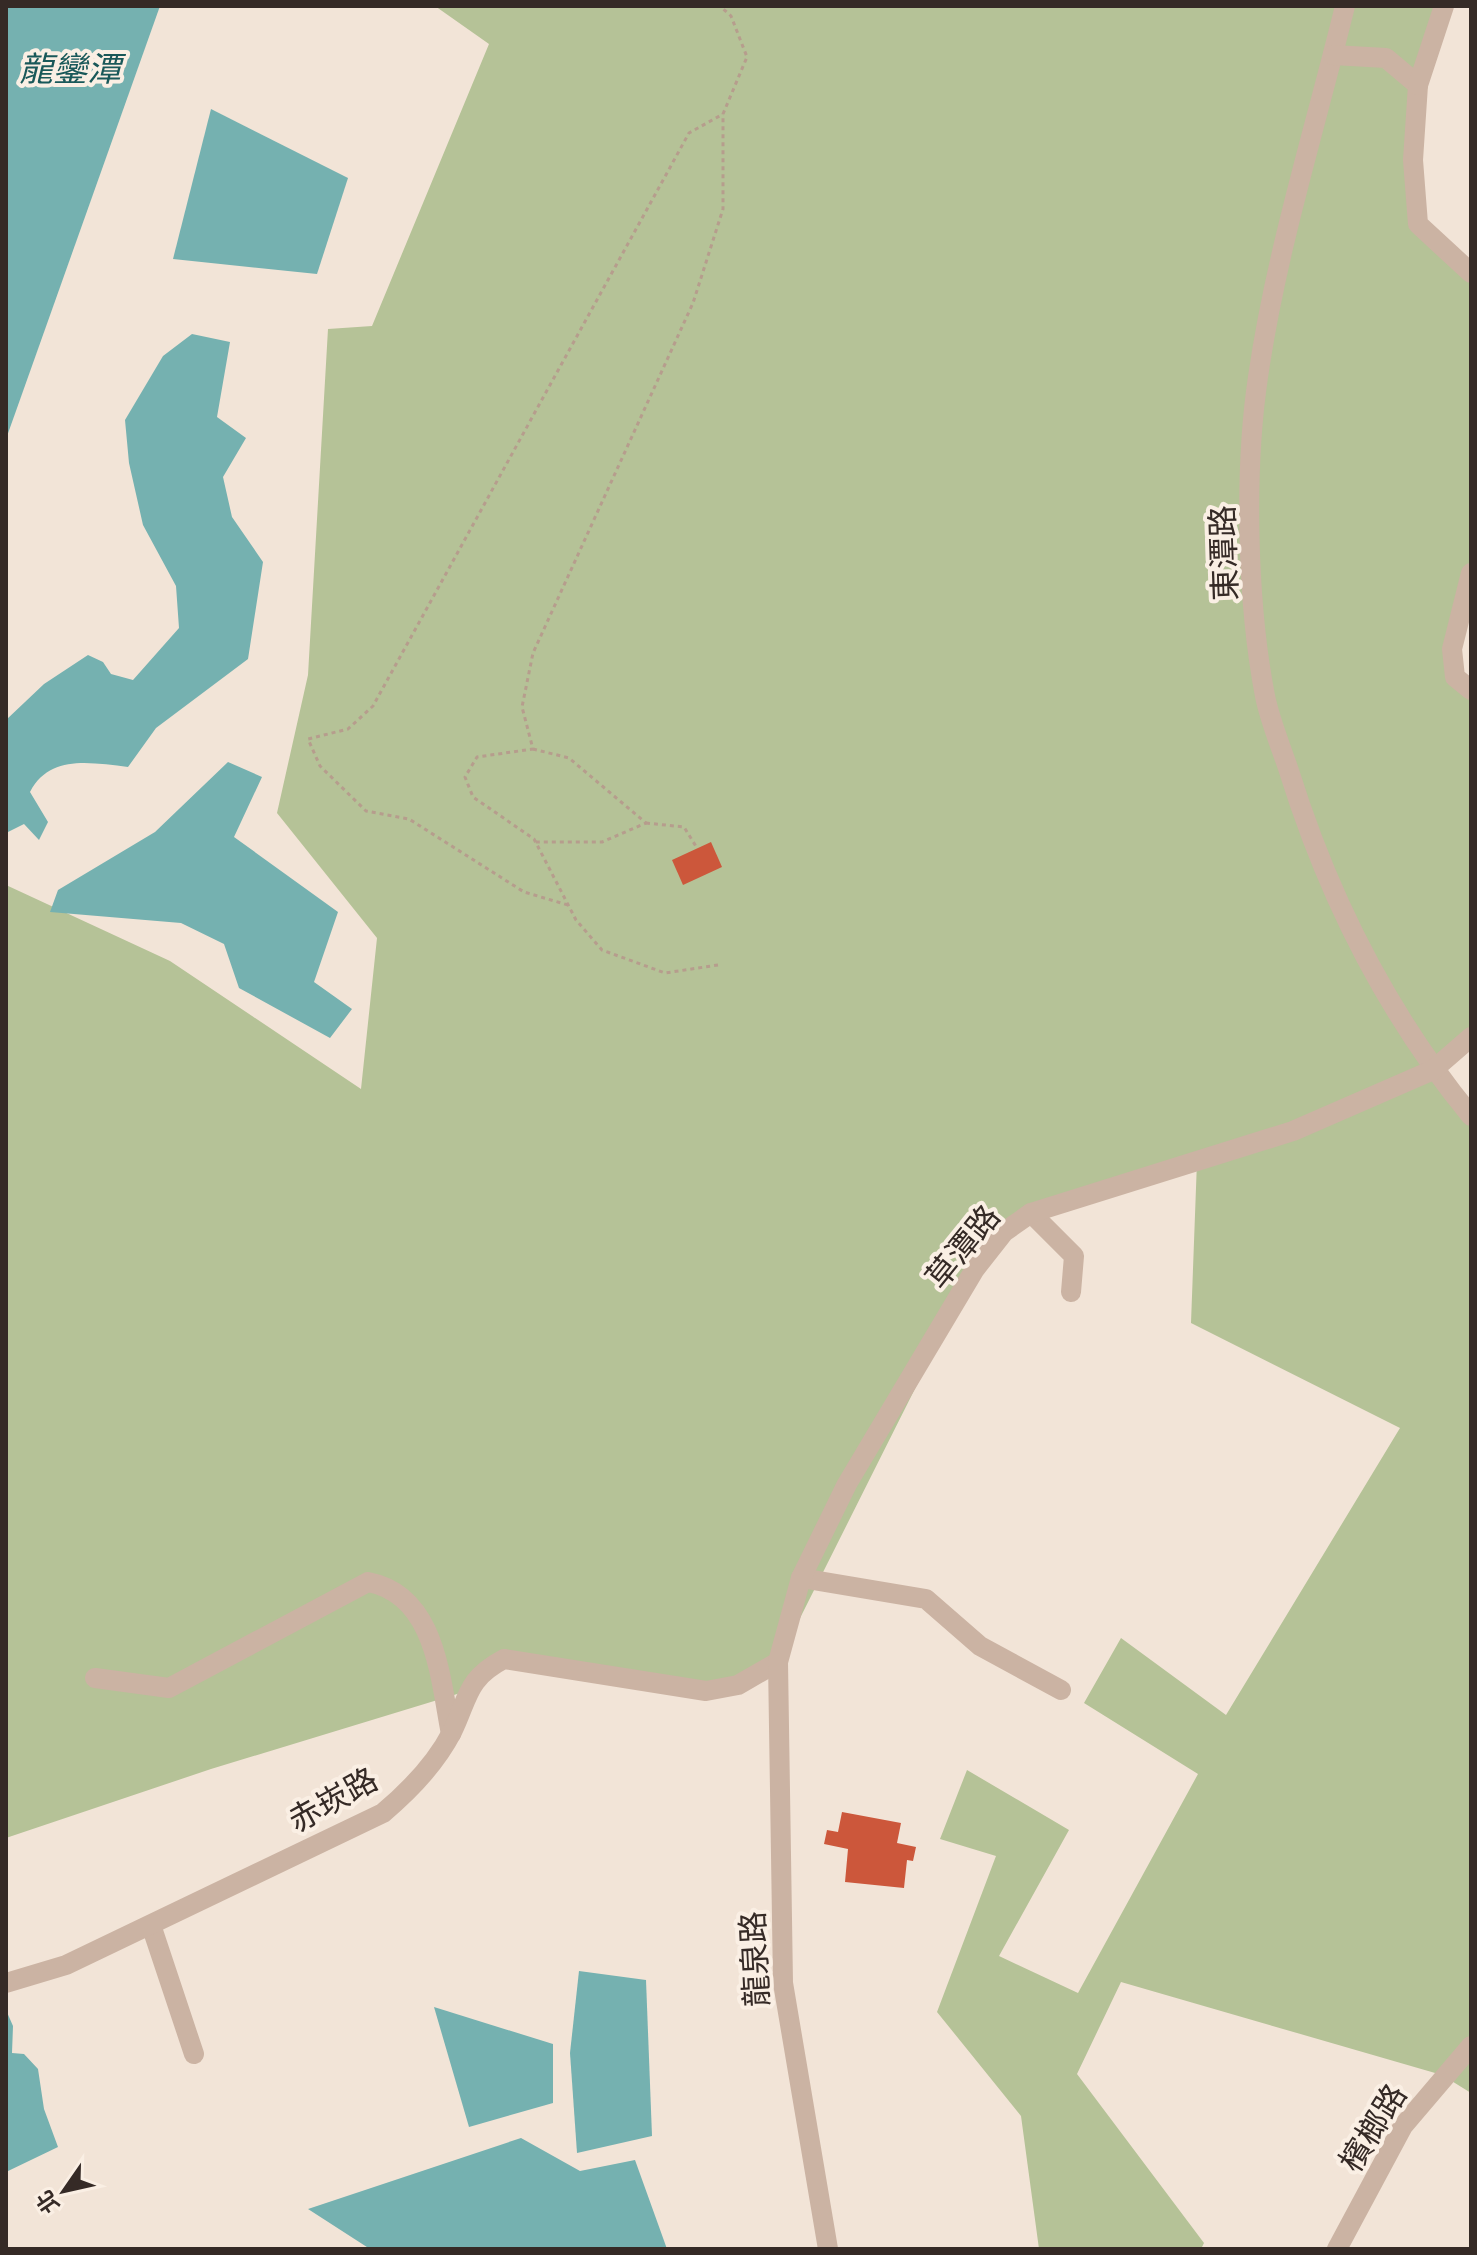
<svg xmlns="http://www.w3.org/2000/svg" width="1477" height="2255" viewBox="0 0 1477 2255" font-family="Jost,'Noto Sans TC',sans-serif">
  <style>
    .green { fill: #b5c297 }
    .water { fill: #75b1b0 }
    .building { fill: #cc573b }
    .lines { fill: none; stroke-linecap: round; stroke-linejoin: round }
    .path { stroke: #b69d8d; stroke-width: 3; stroke-dasharray: 4 4; stroke-linecap: butt }
    .minor { stroke: #cbb3a3; stroke-width: 20 }
    .labels { text-anchor: middle; stroke-width: 8; stroke-linejoin: round; paint-order: stroke }
    .street-label { font-size: 32px; fill: #352a26; stroke: #faefe4 }
    .water-label { font-size: 34px; font-style: italic; fill: #195859; stroke: #faefe4 }
  </style>
  <rect width="100%" height="100%" fill="#f2e4d7"/>
  <!-- green -->
  <path class="green" d="M435 6H1446L1418 85V224L1471 273V563L1452 649 1471 688V1034L1434 1070 1471 1111V2093L1442 2075 1121 1982 1077 2074 1204 2243 1201 2249H1039L1021 2116 937 2012 996 1856 940 1839 967 1770 1069 1830 999 1956 1078 1993 1198 1774 1084 1703 1121 1638 1226 1715 1400 1428 1191 1323 1197 1161 1031 1213 975 1269 778 1662 738 1685 531 1663 486 1669 467 1691 211 1769 6 1838V885L170 961 361 1089 377 938 277 813 308 675 328 329 372 326 489 44Z"/>
  <!-- water -->
  <g class="water">
    <path d="M6 6H160L6 439Z"/>
    <path d="M211 109 348 178 317 274 173 259Z"/>
    <path d="M192 334 230 342 217 417 246 438 223 477 232 517 263 562 248 659 156 728 128 767C91 763 50 754 30 792L48 822 39 840 24 824 6 833V720L44 684 88 655 103 662 111 674 133 680 179 628 176 586 143 525 129 463 125 420 163 356Z"/>
    <path d="M228 762 262 777 234 837 338 912 314 982 352 1009 330 1038 239 988 224 944 181 923 50 912 58 890 155 832Z"/>
    <path d="M579 1971 646 1980 652 2136 577 2153 570 2053Z"/>
    <path d="M434 2007 553 2044V2103L469 2127Z"/>
    <path d="M6 2010 13 2026 12 2053 24 2054 38 2069 44 2109 58 2147 6 2172Z"/>
    <path d="M521 2138 580 2171 635 2160 667 2249H370L308 2209Z"/>
  </g>
  <!-- building -->
  <g class="building">
    <path d="M711 842 722 867 683 885 672 860Z"/>
    <path d="M842 1812 901 1823 897 1843 916 1847 913 1861 907 1860 904 1888 845 1882 848 1849 824 1844 827 1830 838 1832Z"/>
  </g>
  <g class="lines">
    <!-- path -->
    <g class="path">
      <path d="M533 749 569 758 646 823 602 842H535"/>
      <path d="M646 823 684 827 697 848"/>
      <path d="M568 905 524 892 409 819 366 811 320 766 308 739 348 729 373 706 689 133 723 114"/>
      <path d="M718 965 665 973 602 950 576 920 534 839 473 797 465 777 477 757 533 749 522 707 533 653 693 303 723 209V114L747 57 731 16 720 6"/>
    </g>
    <!-- minor -->
    <g class="minor">
      <path d="M1345 6C1315 129 1276 252 1258 377 1244 472 1247 602 1265 696 1270 721 1281 747 1289 771 1328 896 1388 1015 1471 1116"/>
      <path d="M1333 55 1386 58 1418 85 1413 160 1418 224 1471 273"/>
      <path d="M1418 85 1444 6"/>
      <path d="M1471 573 1452 649 1455 677 1471 690"/>
      <path d="M1031 1213 1074 1256 1071 1292"/>
      <path d="M801 1578 926 1599 980 1646 1061 1690"/>
      <path d="M95 1678 169 1688 368 1582C436 1595 440 1678 451 1734"/>
      <path d="M151 1925 194 2054"/>
      <path d="M6 1983 66 1965 383 1813C409 1791 436 1763 452 1732 469 1697 466 1679 504 1659L706 1691 738 1685 778 1662"/>
      <path d="M828 2249 783 1983 778 1662 801 1578 847 1484 975 1269 1004 1232 1031 1213 1293 1131 1433 1070 1471 1037"/>
      <path d="M1337 2249 1403 2126 1471 2046"/>
    </g>
  </g>
  <g class="labels">
    <!-- street labels -->
    <g class="street-label">
      <text transform="translate(1224 553) rotate(-92)" y="11">東潭路</text>
      <text transform="translate(963 1247) rotate(-51)" y="11">草潭路</text>
      <text transform="translate(333 1800) rotate(-29)" y="11">赤崁路</text>
      <text transform="translate(755 1959) rotate(-93)" y="11">龍泉路</text>
      <text transform="translate(1373 2128) rotate(-58)" y="11">檳榔路</text>
    </g>
    <!-- water labels -->
    <g class="water-label">
      <text x="70" y="81">龍鑾潭</text>
    </g>
  </g>
  <!-- border -->
  <rect width="1477" height="2255" fill="none" stroke="#352a26" stroke-width="16"/>
  <!-- north arrow -->
  <g transform="translate(64 2191) rotate(236)" stroke="#faefe4" stroke-width="6" paint-order="stroke">
  <path d="M0-6L14 30L0 20L-14 30Z" fill="#352a26"/>
  <text y="-12" font-size="22" font-weight="bold" text-anchor="middle" fill="#352a26">北</text>
  </g>
</svg>
